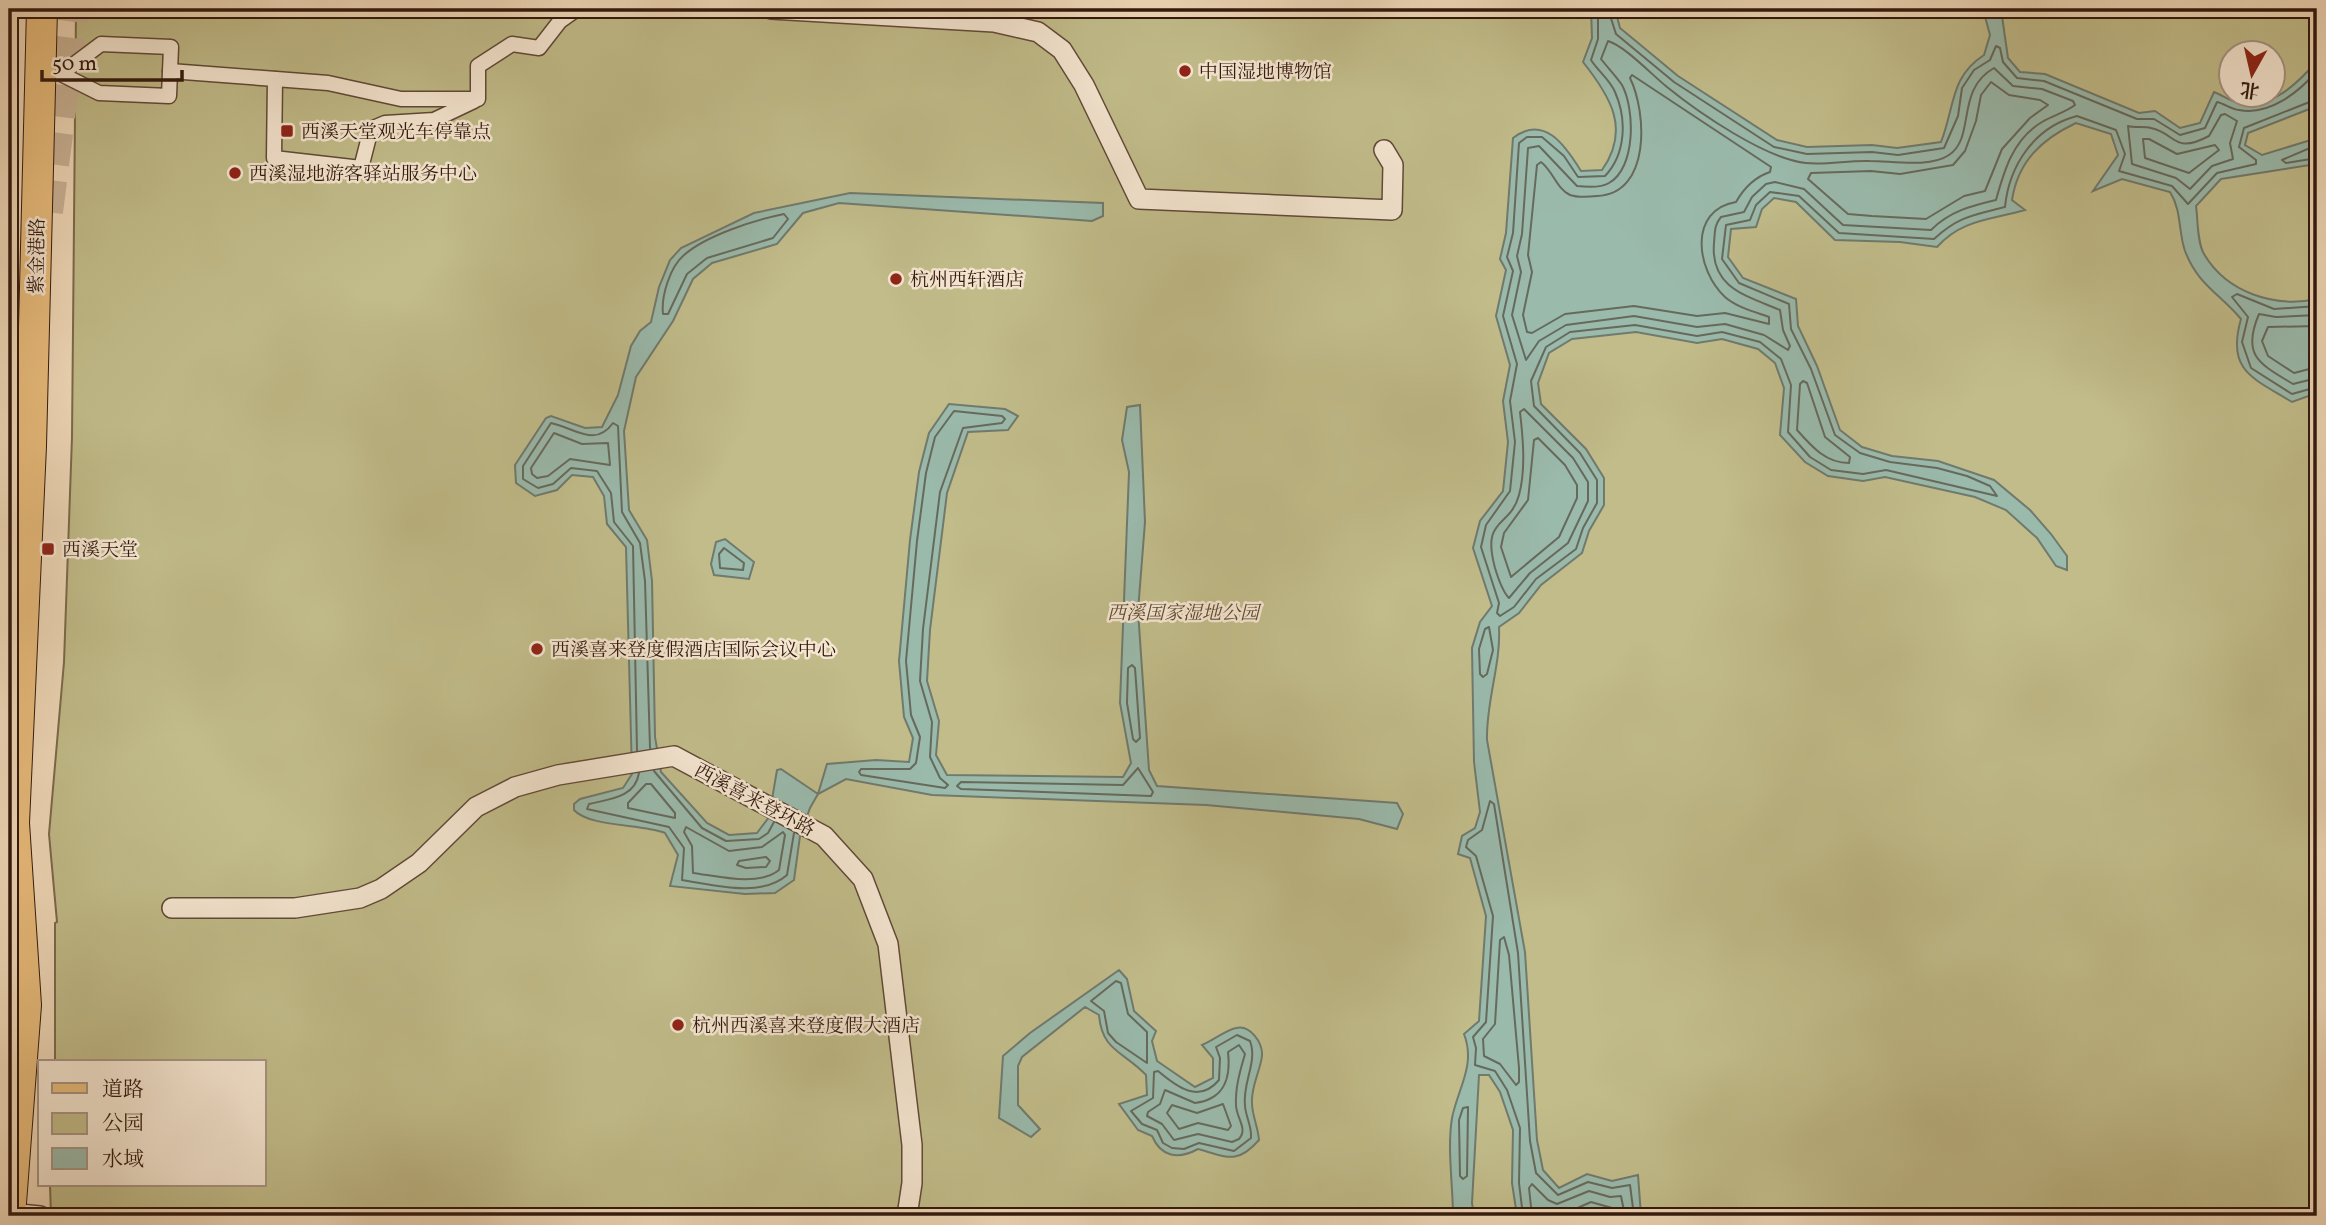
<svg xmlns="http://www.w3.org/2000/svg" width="2326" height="1225" viewBox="0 0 2326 1225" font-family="Vollkorn,'Noto Serif SC',serif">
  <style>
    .green { fill: #c1bc8a; stroke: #7a6a4c; stroke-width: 2; fill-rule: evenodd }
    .water { fill: #9abaac; stroke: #707a6d; stroke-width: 2 }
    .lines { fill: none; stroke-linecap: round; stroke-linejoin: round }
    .shore { stroke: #666a5d; stroke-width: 2 }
    .trunk-tunnel { stroke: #c9b296; stroke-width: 32; stroke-dasharray: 32 16; stroke-linecap: butt }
    .pedestrian-casing { stroke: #614938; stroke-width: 17 }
    .minor-casing { stroke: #614938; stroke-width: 22 }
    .primary-casing { stroke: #32190e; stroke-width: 32 }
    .pedestrian { stroke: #f5e6d1; stroke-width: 14 }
    .minor { stroke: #f5e6d1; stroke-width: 19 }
    .primary { stroke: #e8bc7c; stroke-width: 30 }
    .poi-dot { fill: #8f2418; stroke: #f5e6d1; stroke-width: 2.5 }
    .labels { text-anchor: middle; stroke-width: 5; stroke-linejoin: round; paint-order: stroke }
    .poi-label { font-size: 19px; fill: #32190e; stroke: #f5e6d1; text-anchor: start }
    .street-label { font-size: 19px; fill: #32190e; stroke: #f5e6d1 }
    .park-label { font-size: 19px; font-style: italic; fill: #5d4a33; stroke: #f5e6d1 }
  </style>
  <rect width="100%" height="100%" fill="#efd8b8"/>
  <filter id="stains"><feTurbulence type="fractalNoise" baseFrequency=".00286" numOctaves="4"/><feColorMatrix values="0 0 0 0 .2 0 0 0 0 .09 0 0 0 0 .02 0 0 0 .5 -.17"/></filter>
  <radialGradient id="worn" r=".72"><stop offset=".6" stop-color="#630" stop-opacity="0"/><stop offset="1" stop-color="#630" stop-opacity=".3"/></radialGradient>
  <!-- green -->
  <path class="green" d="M76 9H2317V1216H51L50 1185H264V1062H55V923L57 922 49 834 64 662 72 437ZM2232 52H2274V94H2232Z"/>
  <!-- water -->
  <g class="water">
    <path d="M1591 9H1615L1620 28 1678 76 1777 140 1807 147 1872 145 1897 148 1941 142C1955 106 1950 77 1984 55L1990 35 1983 9H2001L2008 58 2020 72 2045 74 2139 113 2155 111 2180 128 2200 123 2214 92C2222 95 2230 101 2239 103 2270 111 2299 82 2317 61V106L2248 133 2245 145 2262 155 2317 138V164L2221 179 2196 206C2198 220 2197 242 2204 254 2227 293 2275 308 2317 299V393L2292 402C2253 378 2226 371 2241 319 2219 293 2198 285 2185 251 2178 231 2182 211 2170 192L2122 179 2093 191 2118 155 2111 134 2076 123C2042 139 2018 161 2012 200L2025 210C1991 220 1962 219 1937 247L1900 242 1835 240 1796 202 1774 198 1762 209 1756 227 1731 229 1728 257 1743 278 1796 299 1798 326 1817 366 1840 430 1862 447 1892 456 1938 461 1994 480 2030 510 2051 534 2067 556V570L2056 566 2037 538 2006 510 1975 497 1885 477 1863 481 1828 476 1805 462 1780 435 1784 388 1775 363 1758 349 1722 339 1697 343 1636 332 1572 339 1549 353 1538 383 1541 404 1586 449 1604 478V505L1589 531 1582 553 1541 585 1519 613 1499 627C1501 665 1486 701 1487 740L1525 952 1537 1140 1543 1170 1559 1188 1587 1174 1612 1181 1638 1175 1641 1215 1517 1216 1512 1183 1513 1130 1500 1092 1489 1075H1479L1472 1203 1474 1216H1453C1453 1185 1447 1149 1452 1118 1458 1088 1476 1065 1464 1034L1479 1021 1486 916 1470 858 1458 854 1462 836 1475 828 1480 812 1474 762 1472 648 1480 622 1492 606 1473 548 1480 521 1503 491 1508 442 1503 401 1510 365 1496 316 1506 270 1500 259 1506 233 1513 138C1544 114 1565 145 1581 171L1602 170C1631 129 1610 96 1583 62L1592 38Z"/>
    <path d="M850 193 1103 203V216L1092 221 839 203 803 213 777 244 712 263 693 279 673 321 636 377 624 431 629 510 647 540 652 581 655 737 661 772 707 823 729 835 757 833 769 817 777 770 781 769 818 794 827 764 876 760 909 762 913 738 904 717 899 661 910 540 919 472 929 433 949 404 1005 409 1018 416 1008 430 968 432 947 493 930 630 927 681 939 721 936 755 947 775 1123 777 1131 763 1120 703 1129 472 1122 440 1127 407 1140 405 1145 522 1138 611 1149 770 1157 786 1397 803 1403 814 1397 829 1359 819 1206 805 932 795 846 779 818 794 810 808 800 836 794 880 775 893 745 894 670 886 678 855 665 833C642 824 589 827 574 810V804L580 799 623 788 632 774 626 547 607 524 604 496 593 477 572 475 557 490 535 496 516 483 515 465 546 418 551 416 585 428 602 427 618 395 631 346 640 331 651 322 659 287 670 260 681 248 754 213Z"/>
    <path d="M725 539 754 562 749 579 714 575 711 564 716 542Z"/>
    <path d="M1119 970 1127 979 1134 1011 1156 1031 1152 1041 1157 1061 1195 1087 1213 1078V1058L1202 1045C1212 1041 1226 1030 1236 1028 1250 1024 1263 1043 1262 1056 1260 1072 1251 1086 1252 1103 1252 1115 1258 1127 1259 1140 1237 1165 1227 1157 1198 1149 1178 1160 1161 1157 1152 1136L1138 1130 1119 1104 1147 1095 1146 1075C1123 1051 1102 1051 1099 1015L1085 1007 1022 1057 1018 1066V1105L1040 1129 1031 1137 999 1118 1003 1056 1030 1033Z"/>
  </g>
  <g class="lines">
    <!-- shore -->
    <g class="shore">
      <path d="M1598 9V39L1591 60C1598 71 1610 80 1615 92 1627 119 1626 154 1605 176L1578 177 1564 156 1542 137H1527L1519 143 1513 233 1507 257 1513 271 1503 316 1517 364 1510 401 1515 442 1510 491 1486 525 1481 547 1499 603 1497 613 1500 616 1514 607 1536 579 1576 549 1583 528 1597 503V480L1580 453 1534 406 1531 381 1546 347 1570 332 1635 325 1697 336 1722 332 1760 342 1781 359 1791 385 1788 432 1810 457 1831 470 1863 474 1886 470 1997 496 1990 486 1967 476 1937 468 1890 462 1860 453 1835 435 1811 369 1791 329 1789 304 1739 283 1722 259 1726 225 1750 220 1756 205 1770 192 1799 196 1839 233 1934 239C1959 216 1974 215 2005 207 2009 166 2034 127 2077 116L2116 130 2125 154 2119 171 2172 186 2188 204 2217 173 2256 164V160L2239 147 2244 128 2317 99"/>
      <path d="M1608 9 1616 34 1674 82 1774 147 1807 154 1872 152 1898 155 1944 148 1958 116 1962 88 1974 70 1990 60 1996 46 2000 48 2003 62 2017 78 2044 81 2137 119H2154L2180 135 2205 128 2217 102C2225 104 2231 109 2239 110 2269 116 2299 92 2317 71"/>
      <path d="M1608 41C1625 46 1652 75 1667 87 1699 113 1766 159 1806 163 1828 165 1849 160 1870 161 1892 161 1930 168 1949 155 1976 137 1955 90 1994 68L2013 86 2042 89 2073 101 2075 105C2066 112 2052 116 2042 122 2013 139 2004 171 1996 200 1971 206 1950 211 1931 230L1843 225 1804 189 1775 182 1766 184 1752 197 1744 212 1721 217C1714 225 1715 233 1714 243 1710 288 1747 296 1780 310L1783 330 1790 346 1788 350 1764 335 1725 324 1697 327 1634 316 1566 325 1539 341 1526 360 1512 315 1521 272 1517 256 1522 234 1528 148 1539 146 1577 186C1586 187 1601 188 1609 183 1636 168 1635 109 1622 85 1616 76 1608 68 1601 59Z"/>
      <path d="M1632 75 1771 167 1770 172C1755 177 1744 188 1736 202 1688 210 1696 270 1725 297 1736 307 1755 312 1769 317V324L1725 313 1697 316 1634 306 1565 314 1532 333 1527 332 1523 315 1532 272 1528 255 1537 165 1541 162C1553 171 1556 188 1570 195 1579 198 1588 197 1597 196 1651 194 1647 113 1630 78Z"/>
      <path d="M1991 82 2009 95 2040 100 2048 105 2030 118 2002 149 1985 191 1964 196 1926 219 1872 216 1848 214 1808 179 1811 173 1871 171 1900 174 1953 165 1965 151 1976 121 1981 95Z"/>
      <path d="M2225 114 2237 121 2230 143 2233 159 2212 166 2190 189 2176 178 2132 164 2128 126C2135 128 2144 126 2151 128 2176 133 2173 155 2209 136L2221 115Z"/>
      <path d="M2143 139H2149L2177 154 2215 145 2219 150 2189 173 2145 158Z"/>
      <path d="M2317 145 2282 160 2286 163 2317 158"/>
      <path d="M784 214 788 219 773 238 707 258 687 274 668 314H663C661 296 670 267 684 255 707 235 755 220 784 214Z"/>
      <path d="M2317 306 2274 309 2237 294 2232 297 2248 317 2242 342 2251 368 2292 394 2317 387"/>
      <path d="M2317 315 2276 317 2259 314C2241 356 2260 364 2293 384L2317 378"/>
      <path d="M2317 326 2268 327 2262 341 2268 356 2294 373 2317 367"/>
      <path d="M1803 381 1807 383 1825 437 1850 457 1849 463C1826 463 1812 447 1797 430L1800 384Z"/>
      <path d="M1524 409 1573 458 1588 482V501L1568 543 1530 573 1509 598C1502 591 1498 578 1495 568 1481 516 1510 529 1519 495 1526 469 1523 438 1520 412Z"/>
      <path d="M954 411 1002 416 1005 419 1002 423 963 428 940 492 923 629 920 681 932 722 930 757 940 778 948 785 945 788 861 775 859 772 861 769H910L916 763 920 737 911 715 906 661 917 541 926 473 935 437Z"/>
      <path d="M554 433 582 444 608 443 610 465 570 459 548 476 537 478 532 474 531 468Z"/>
      <path d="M1538 438 1565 465 1577 485V498L1559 537 1511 577 1501 547 1504 533 1528 500 1534 440Z"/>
      <path d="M724 548 744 563 743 570 720 568 719 554Z"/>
      <path d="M1489 627 1493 650 1487 674 1483 677 1480 674 1479 649 1485 629Z"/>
      <path d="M1132 665 1135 668 1140 738 1136 742 1133 739 1127 703 1128 668Z"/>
      <path d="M637 751 633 546 614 522 611 493 597 471 571 468 553 484 538 488 523 479V466L551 423C575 428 595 448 613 423L618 426 622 512 640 543 645 581 650 748"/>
      <path d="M1138 768 1153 792 1151 796 961 789 957 786 961 782 1123 785Z"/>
      <path d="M654 771 702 828 726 841 759 839 768 833 774 822"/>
      <path d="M639 773C635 798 609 799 589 804L587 809 669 827 684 848 682 880C714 885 761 898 787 875L794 833"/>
      <path d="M646 784H651L675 813V818L628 808V803Z"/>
      <path d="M686 827 729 851 762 847 783 832 785 835 779 870C758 887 717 876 693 873L692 846 684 832Z"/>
      <path d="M766 857 770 861 766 867 746 868 737 865 739 861Z"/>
      <path d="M1504 937 1509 955 1519 1068V1082L1516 1085 1500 1064 1484 1056 1483 1039 1495 1024 1500 940Z"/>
      <path d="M1116 981 1121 983 1128 1014 1147 1032V1063L1116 1042 1108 1033 1104 1011 1091 1001Z"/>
      <path d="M1237 1035 1250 1041C1258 1062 1242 1083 1245 1106 1246 1118 1252 1126 1251 1138L1234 1151 1199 1143 1184 1149 1172 1148 1163 1143 1157 1130 1142 1124 1131 1111 1153 1098 1154 1072 1158 1071C1177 1087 1199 1104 1219 1080L1220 1058 1216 1047Z"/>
      <path d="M1239 1045 1245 1054C1240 1071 1235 1088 1236 1106 1237 1119 1248 1129 1239 1139L1232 1142 1198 1134 1174 1140 1162 1124 1147 1116 1148 1112 1160 1104 1165 1090 1195 1103C1225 1099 1231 1078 1228 1052Z"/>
      <path d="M1223 1104 1231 1126 1228 1130 1198 1123 1179 1129 1167 1113 1172 1105 1197 1113Z"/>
      <path d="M1468 1107 1467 1176 1463 1179 1460 1176 1459 1120 1463 1108Z"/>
      <path d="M1523 1216 1519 1183 1520 1128 1507 1090 1495 1071 1475 1065 1476 1048 1473 1037 1486 1022 1493 916 1476 856 1466 847 1468 840 1482 830 1490 801 1494 804 1518 953 1530 1141 1536 1173 1558 1195 1588 1182 1612 1188 1630 1185 1634 1216"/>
      <path d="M1532 1216 1529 1188 1532 1184 1548 1200 1557 1204 1589 1191 1610 1197 1621 1196 1625 1216"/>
      <path d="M1543 1216 1546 1212 1564 1214 1591 1202 1612 1208 1615 1216"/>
    </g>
    <!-- trunk-tunnel -->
    <path class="trunk-tunnel" d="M47 212 73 9"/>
    <!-- pedestrian casing -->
    <g class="pedestrian-casing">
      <g id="pedestrian">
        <path d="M101 44 171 47 169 96 99 93 61 74Z"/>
        <path d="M170 71 328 83 401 99H478V66L512 44 539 48 560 21 577 9"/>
        <path d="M275 79 274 158 361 168 371 129 385 123 434 120 474 101"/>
      </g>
    </g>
    <!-- minor casing -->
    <g class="minor-casing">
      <g id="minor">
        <path d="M771 9 994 22 1038 32 1062 50 1084 85 1139 199 1392 210 1393 165 1384 150"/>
        <path d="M172 908H295L360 898 381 889 419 863 476 807 515 787 558 775 674 756 824 836 863 879 888 944 912 1145V1183L907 1216"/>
        <path d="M9 1213 40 1216"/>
      </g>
    </g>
    <!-- primary casing -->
    <g class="primary-casing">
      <path id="primary" d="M10 1216 26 1005 14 823 31 446 42 9"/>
    </g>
    <!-- pedestrian -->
    <use href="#pedestrian" class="pedestrian"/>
    <!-- minor -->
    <use href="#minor" class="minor"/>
    <!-- primary -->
    <use href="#primary" class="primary"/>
  </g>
  <!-- markers -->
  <g class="poi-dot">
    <circle cx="1185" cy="71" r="7"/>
    <rect x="280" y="124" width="14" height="14" rx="3.5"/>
    <circle cx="235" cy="173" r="7"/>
    <circle cx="896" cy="279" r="7"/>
    <rect x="41" y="542" width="14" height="14" rx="3.5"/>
    <circle cx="537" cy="649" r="7"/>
    <circle cx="678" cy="1025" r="7"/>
  </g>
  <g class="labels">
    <!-- poi labels -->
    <g class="poi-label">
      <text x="1199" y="78">中国湿地博物馆</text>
      <text x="301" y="138">西溪天堂观光车停靠点</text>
      <text x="249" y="180">西溪湿地游客驿站服务中心</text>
      <text x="910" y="286">杭州西轩酒店</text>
      <text x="62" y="556">西溪天堂</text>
      <text x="551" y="656">西溪喜来登度假酒店国际会议中心</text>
      <text x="692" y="1032">杭州西溪喜来登度假大酒店</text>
    </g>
    <!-- street labels -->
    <g class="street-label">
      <text transform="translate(36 256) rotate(-89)" y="7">紫金港路</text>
      <text transform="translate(755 799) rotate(28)" y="7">西溪喜来登环路</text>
    </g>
    <!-- park labels -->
    <g class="park-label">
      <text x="1183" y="619">西溪国家湿地公园</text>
    </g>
  </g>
  <!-- margin -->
  <rect width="2326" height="1225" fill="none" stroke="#efd8b8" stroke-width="35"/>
  <rect x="10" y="10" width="2305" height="1204" fill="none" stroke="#32190e" stroke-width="3.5"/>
  <rect x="18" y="18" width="2291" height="1190" fill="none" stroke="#32190e" stroke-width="2"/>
  <!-- legend -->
  <rect x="38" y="1060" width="228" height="126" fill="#f5e6d1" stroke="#a79483" stroke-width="2"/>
  <rect x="52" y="1083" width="35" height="10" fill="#e8bc7c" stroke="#a79483" stroke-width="2"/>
  <text x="102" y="1096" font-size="21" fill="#32190e">道路</text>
  <rect x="52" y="1113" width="35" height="21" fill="#c1bc8a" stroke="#a79483" stroke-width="2"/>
  <text x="102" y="1130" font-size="21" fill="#32190e">公园</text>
  <rect x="52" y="1148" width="35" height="21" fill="#9abaac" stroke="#a79483" stroke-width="2"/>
  <text x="102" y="1166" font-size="21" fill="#32190e">水域</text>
  <!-- north arrow -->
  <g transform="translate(2252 74) rotate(188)"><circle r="33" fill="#f5e6d1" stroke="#a79483" stroke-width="2"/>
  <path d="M0-5L12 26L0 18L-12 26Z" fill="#8f2418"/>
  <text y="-10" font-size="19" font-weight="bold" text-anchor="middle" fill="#32190e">北</text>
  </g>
  <!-- scale -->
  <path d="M42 70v10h140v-10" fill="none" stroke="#32190e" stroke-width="3.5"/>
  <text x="52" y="70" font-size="21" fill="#32190e" stroke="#f5e6d1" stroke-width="5" paint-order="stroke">50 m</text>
  <rect width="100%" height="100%" filter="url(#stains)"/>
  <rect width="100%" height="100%" fill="url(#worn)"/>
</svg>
